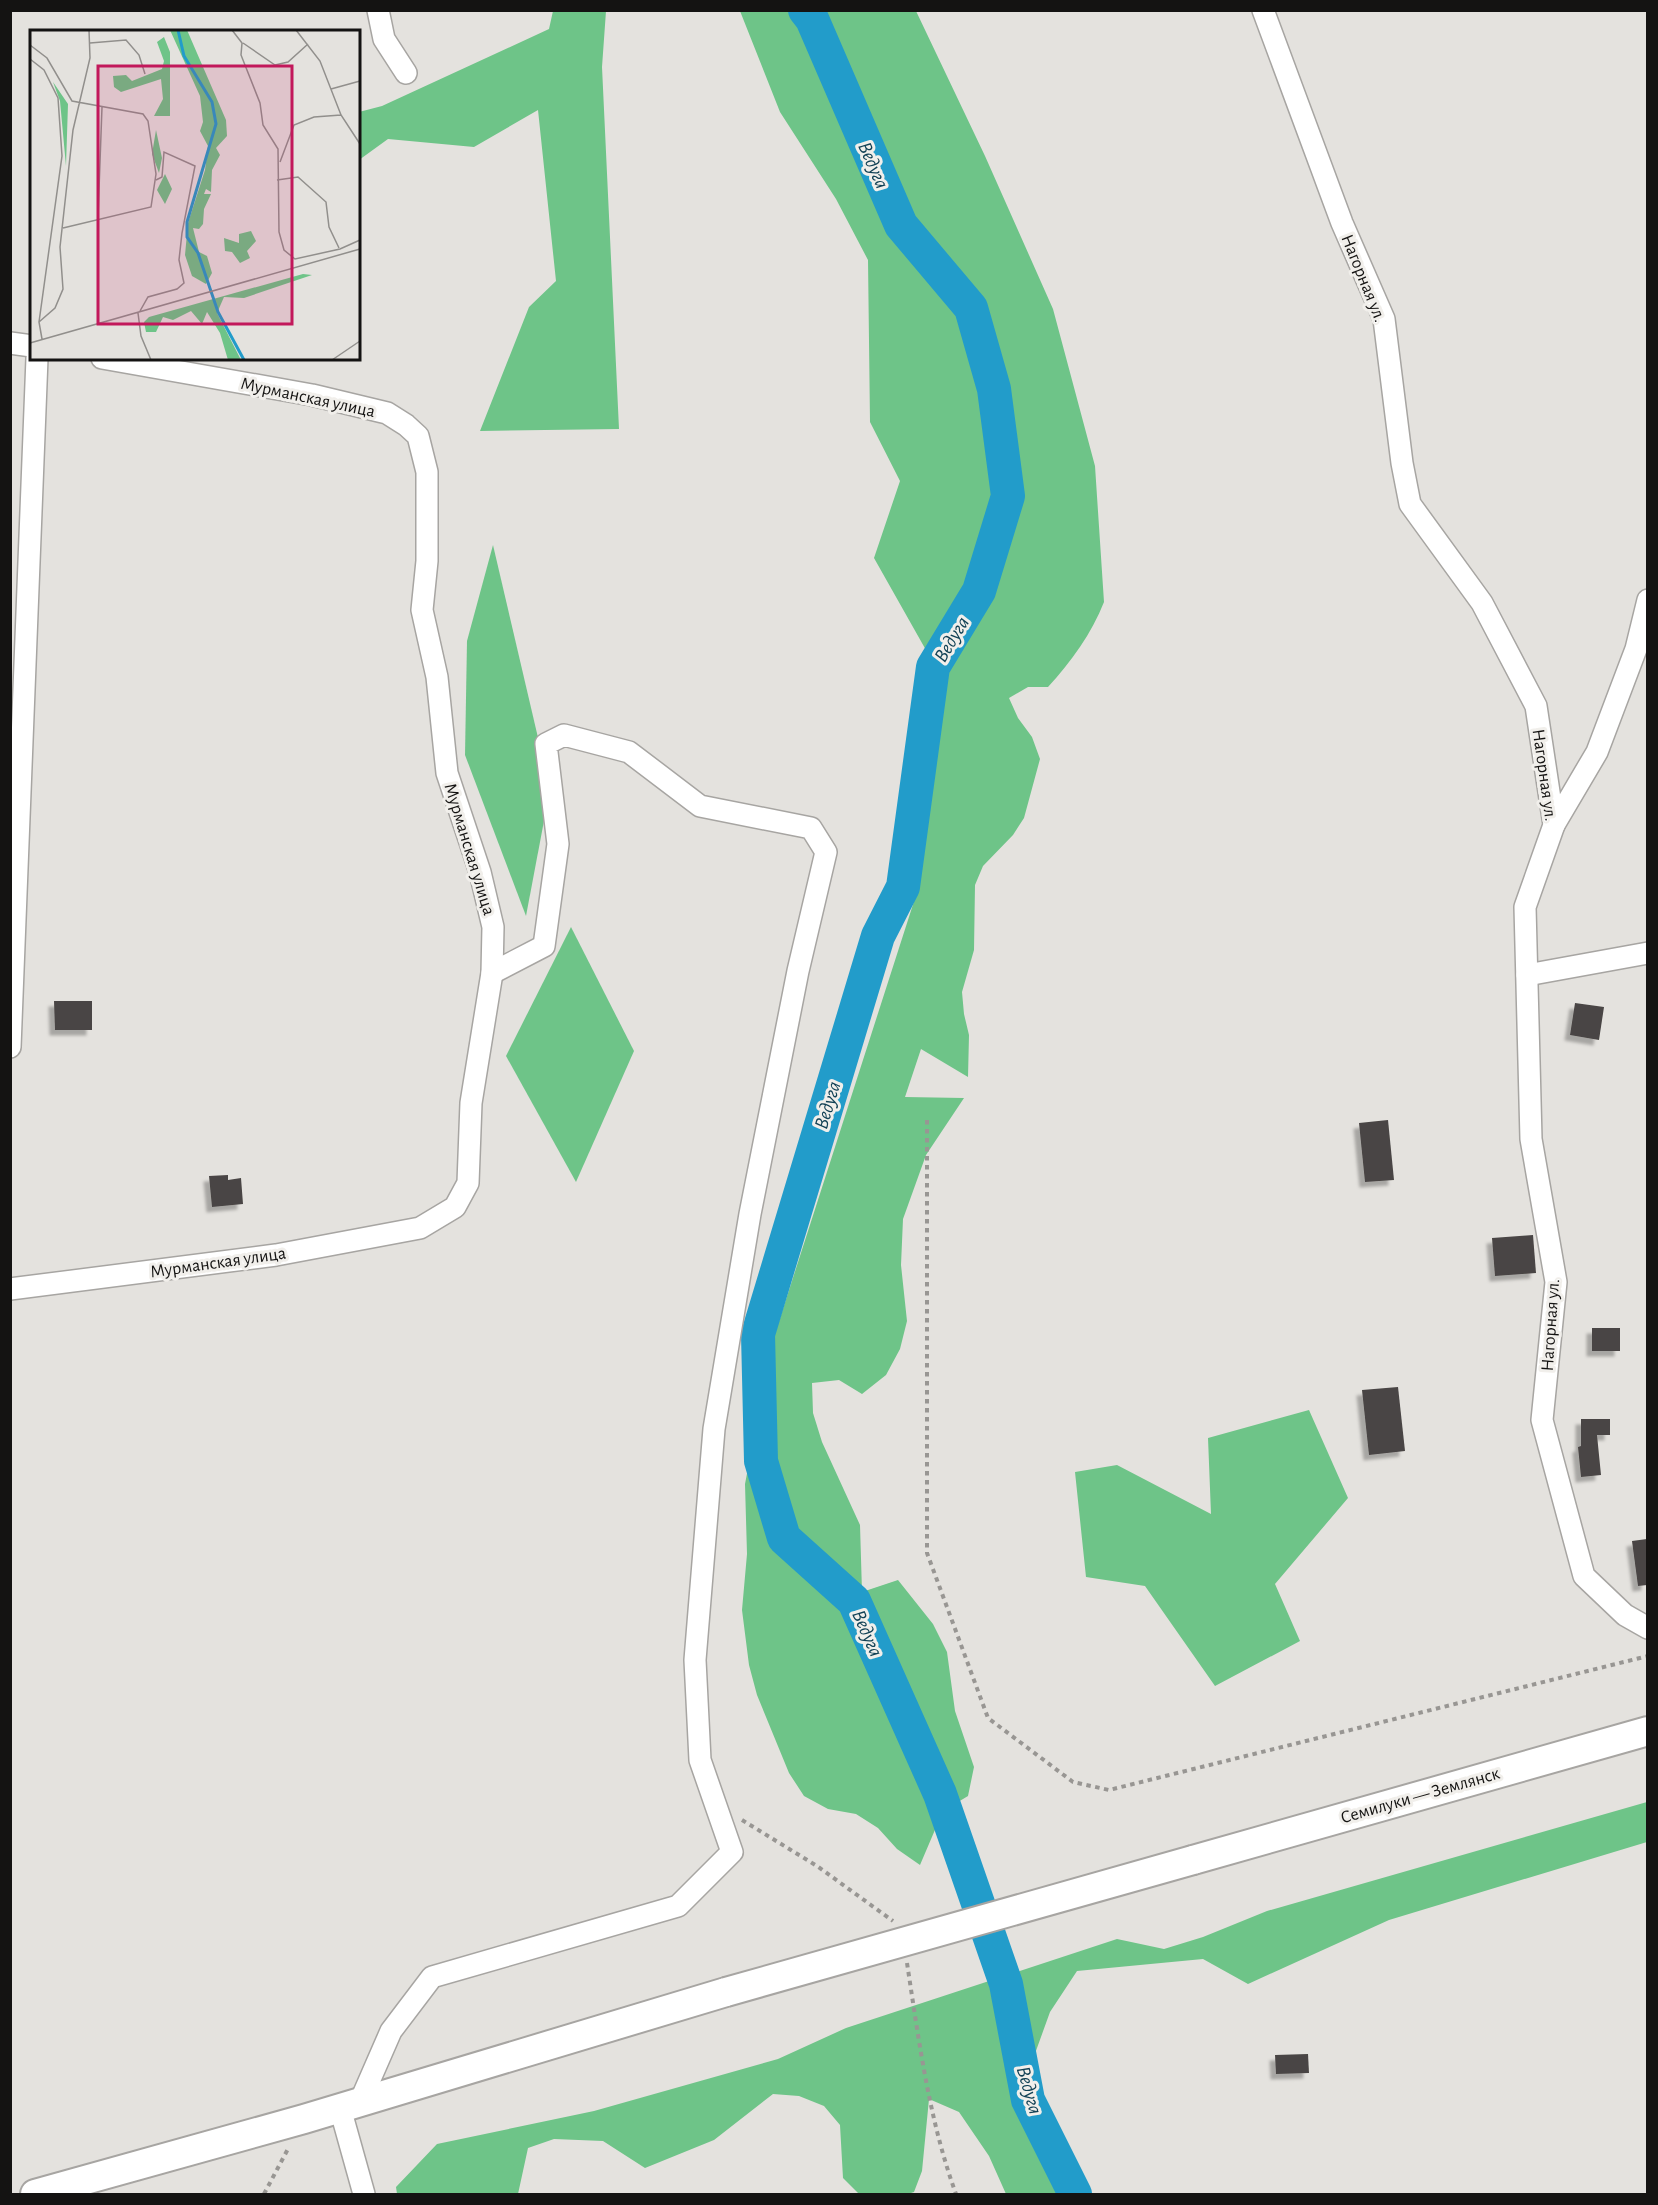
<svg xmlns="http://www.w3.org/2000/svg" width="1658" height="2205" viewBox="0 0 1658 2205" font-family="'Alegreya Sans',sans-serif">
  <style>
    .forest { fill: #6ec488 }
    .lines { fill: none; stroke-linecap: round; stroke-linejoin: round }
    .river { stroke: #229cca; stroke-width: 34 }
    .building { fill: #494544; filter: url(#shadow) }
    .minor-casing { stroke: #a7a5a2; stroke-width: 24 }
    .secondary-casing { stroke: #a7a5a2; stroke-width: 32 }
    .path { stroke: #989693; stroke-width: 4; stroke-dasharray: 4.5 4.5; stroke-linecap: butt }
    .minor { stroke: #fff; stroke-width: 21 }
    .secondary { stroke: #fff; stroke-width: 28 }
    .secondary-bridge-casing { stroke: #a7a5a2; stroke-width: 32; stroke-linecap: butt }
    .secondary-bridge { stroke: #fff; stroke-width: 28 }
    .labels { text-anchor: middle; stroke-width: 6; stroke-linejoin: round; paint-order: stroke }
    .street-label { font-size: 18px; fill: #141312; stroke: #f1efeb }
    .water-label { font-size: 20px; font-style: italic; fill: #114155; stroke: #f1efeb }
    .inset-river { fill: none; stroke: #229cca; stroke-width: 3 }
    .inset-road { fill: none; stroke: #918f8c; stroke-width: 1.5 }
    .view { fill: #c2185b; fill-opacity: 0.15; stroke: #c2185b; stroke-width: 3 }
    .inset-edge { fill: none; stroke: #141312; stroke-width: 3 }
  </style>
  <defs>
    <filter id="shadow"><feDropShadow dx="-5.5" dy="5.5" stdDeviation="1.5" flood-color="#0004"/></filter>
  </defs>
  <rect width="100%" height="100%" fill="#e4e2de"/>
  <!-- forest -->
  <g class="forest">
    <path d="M553 11H606L602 67 619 429 480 431 529 307 556 281 538 110 474 147 388 139 359 160V112L382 106 549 29Z"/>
    <path d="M740 11H916L985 156 1053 309 1095 466 1104 602C1092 633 1071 662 1048 687H1028L1009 698 1018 718 1032 737 1040 759 1024 818 1013 835 983 866 975 885 974 950 962 992 964 1014 969 1035 968 1077 921 1049 905 1097 964 1098 926 1155 903 1219 901 1265 907 1321 900 1349 886 1375 862 1394 839 1380 812 1383 813 1413 822 1442 860 1525 862 1592 898 1580 933 1624 947 1652 955 1711 974 1767 968 1796 943 1811 920 1865 897 1849 878 1828 856 1814 828 1809 804 1796 789 1773 757 1695 749 1665 742 1610 747 1554 745 1484 772 1343 917 892 944 682 874 558 900 481 870 422 868 260 836 199 780 112Z"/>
    <path d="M493 545 550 789 526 916 465 755 467 641Z"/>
    <path d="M571 927 634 1051 576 1182 506 1056Z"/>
    <path d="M1309 1410 1348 1498 1275 1584 1300 1641 1215 1686 1145 1586 1086 1577 1075 1472 1117 1465 1211 1514 1208 1438Z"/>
    <path d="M1647 1802V1842L1389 1920 1248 1984 1203 1959 1077 1971 1050 2012 1015 2109 1060 2194H1006L989 2156 959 2112 929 2099 922 2171 914 2192 908 2194H859L843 2178 840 2125 824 2106 799 2096 773 2094 714 2140 645 2168 603 2141 554 2139 528 2148 518 2194H397L396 2187 437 2144 594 2111 778 2059 846 2028 1117 1939 1164 1949 1203 1937 1267 1911Z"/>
  </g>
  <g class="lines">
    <!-- river -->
    <path class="river" d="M805 10 812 19 901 225 971 308 994 389 1008 496 979 591 933 667 903 887 878 936 758 1334 761 1461 784 1538 854 1601 940 1794 1006 1984 1028 2100 1075 2194"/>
  </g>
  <!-- building -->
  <g class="building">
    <path d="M54 1001H92V1030H55Z"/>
    <path d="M1575 1003 1604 1007 1599 1040 1570 1035Z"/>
    <path d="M1388 1120 1394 1180 1365 1182 1359 1123Z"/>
    <path d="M228 1175V1180L241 1178 243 1204 212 1207 209 1176Z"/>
    <path d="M1533 1235 1536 1273 1495 1276 1492 1238Z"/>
    <rect x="1592" y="1328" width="28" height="23"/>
    <path d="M1398 1387 1405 1451 1369 1455 1362 1390Z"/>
    <path d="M1581 1419H1610V1435H1597L1601 1475 1581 1477 1578 1447 1581 1446Z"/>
    <path d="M1647 1539V1585L1638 1586 1632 1541Z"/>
    <path d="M1308 2054 1309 2073 1276 2074 1275 2055Z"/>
  </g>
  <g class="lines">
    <!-- minor casing -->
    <g class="minor-casing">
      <g id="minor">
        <path d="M378 10 384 39 406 73"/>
        <path d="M1263 10 1342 223 1384 319 1402 463 1410 504 1482 603 1536 706 1554 825 1525 907 1531 1139 1556 1282 1542 1420 1584 1576 1625 1615 1648 1628"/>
        <path d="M10 343 32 346"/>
        <path d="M1554 825 1597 752 1636 649 1648 600"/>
        <path d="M1527 975 1648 953"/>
        <path d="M10 1047 37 358"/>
        <path d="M10 1289 276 1255 420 1228 455 1207 468 1183 471 1103 492 973 493 927 480 872 447 773 437 677 422 610 427 561V472L418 436 406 425 387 413 312 395 102 358"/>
        <path d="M360 2102 391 2031 432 1977 678 1906 732 1852 700 1760 695 1660 714 1429 750 1214 798 971 826 852 811 828 700 806 629 752 564 735 546 744 558 844 544 946 492 973"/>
        <path d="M340 2108 364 2194"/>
      </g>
    </g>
    <!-- secondary casing -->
    <g class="secondary-casing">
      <g id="secondary">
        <path d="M1193 1860 1648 1731"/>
        <path d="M35 2194 304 2119 726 1992"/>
      </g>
    </g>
    <!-- path -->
    <g class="path">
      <path d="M927 1120V1553L988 1718 1073 1782 1109 1790 1648 1656"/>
      <path d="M742 1820 817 1866 893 1921"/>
      <path d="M907 1963C919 2041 929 2120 956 2194"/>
      <path d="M264 2194 289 2147"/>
    </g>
    <!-- minor -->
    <use href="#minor" class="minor"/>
    <!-- secondary -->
    <use href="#secondary" class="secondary"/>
    <!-- secondary-bridge casing -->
    <g class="secondary-bridge-casing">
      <path id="secondary-bridge" d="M726 1992 1193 1860"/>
    </g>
    <!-- secondary-bridge -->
    <use href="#secondary-bridge" class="secondary-bridge"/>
  </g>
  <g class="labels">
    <!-- street labels -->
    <g class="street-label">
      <text transform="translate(1364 278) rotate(68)" y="6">Нагорная ул.</text>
      <text transform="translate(308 397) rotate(12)" y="6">Мурманская улица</text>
      <text transform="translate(1545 775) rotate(82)" y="6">Нагорная ул.</text>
      <text transform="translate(470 849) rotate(73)" y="6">Мурманская улица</text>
      <text transform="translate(218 1262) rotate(-8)" y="6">Мурманская улица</text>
      <text transform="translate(1550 1325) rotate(-86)" y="6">Нагорная ул.</text>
      <text transform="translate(1420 1795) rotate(-16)" y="6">Семилуки — Землянск</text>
    </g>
    <!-- water labels -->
    <g class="water-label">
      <text transform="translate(874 165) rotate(66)" y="7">Ведуга</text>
      <text transform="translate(951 639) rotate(-59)" y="7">Ведуга</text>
      <text transform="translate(827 1105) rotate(-73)" y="7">Ведуга</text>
      <text transform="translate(868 1633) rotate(66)" y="7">Ведуга</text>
      <text transform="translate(1030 2090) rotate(74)" y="7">Ведуга</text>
    </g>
  </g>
  <!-- overview -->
  <g transform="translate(30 30)">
    <rect width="330" height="330" fill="#e4e2de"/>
    <path d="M140 0H157L196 90 197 106 186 118 190 125 182 140 181 162 176 159 174 164H181L174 179 173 194 169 199 163 198 169 222 177 226 182 243 176 254 162 246 155 225 158 193 175 140 178 116 170 101 173 92 170 66ZM134 7 140 22V86H124L133 69 131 49 91 62 84 57 83 46 96 45 102 51 132 39 134 31 127 12ZM23 52 38 74 36 136 30 71ZM126 100 132 128 129 143 122 124ZM135 144 142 159 135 174 127 160ZM221 201 226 211 217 221 220 228 210 233 202 222 195 221 194 208 209 213V204ZM273 244 282 245 214 268 194 267 187 283 211 330H198L190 303 177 282 172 294 161 281 143 290 133 287 126 302H116L114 292 119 287Z" fill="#6ec488"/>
    <path class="inset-river" d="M148 0 154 26 182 72 186 94 157 192V207L168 223 188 282 214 330"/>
    <path class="inset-road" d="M202 0 212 13 211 25 230 73 233 95 248 119 249 202 254 220 265 229 310 219 330 210M266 0 290 31 311 85 330 114M60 13 96 10 109 25 115 44M213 13 245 35 258 32 278 14M0 15 17 28 42 71 113 84 118 91 126 144 121 177 33 198M0 29 14 40 28 68 32 126 9 292M301 59 330 51M250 132 264 95 284 87 311 85M247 150 268 147 296 172 299 197 309 218M68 187 72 77M110 281 118 267 147 259 154 253 149 230 152 203 165 136 134 122 132 147 126 150M108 283 111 306 121 330M12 309 9 292 25 278 33 259 30 217 43 100 60 28 59 0M0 313 330 219M302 330 330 311"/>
    <path class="view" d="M68 36H262V294H68Z"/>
    <rect width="330" height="330" class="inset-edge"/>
  </g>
  <!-- border -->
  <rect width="1658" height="2205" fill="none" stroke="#141312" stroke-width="24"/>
</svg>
